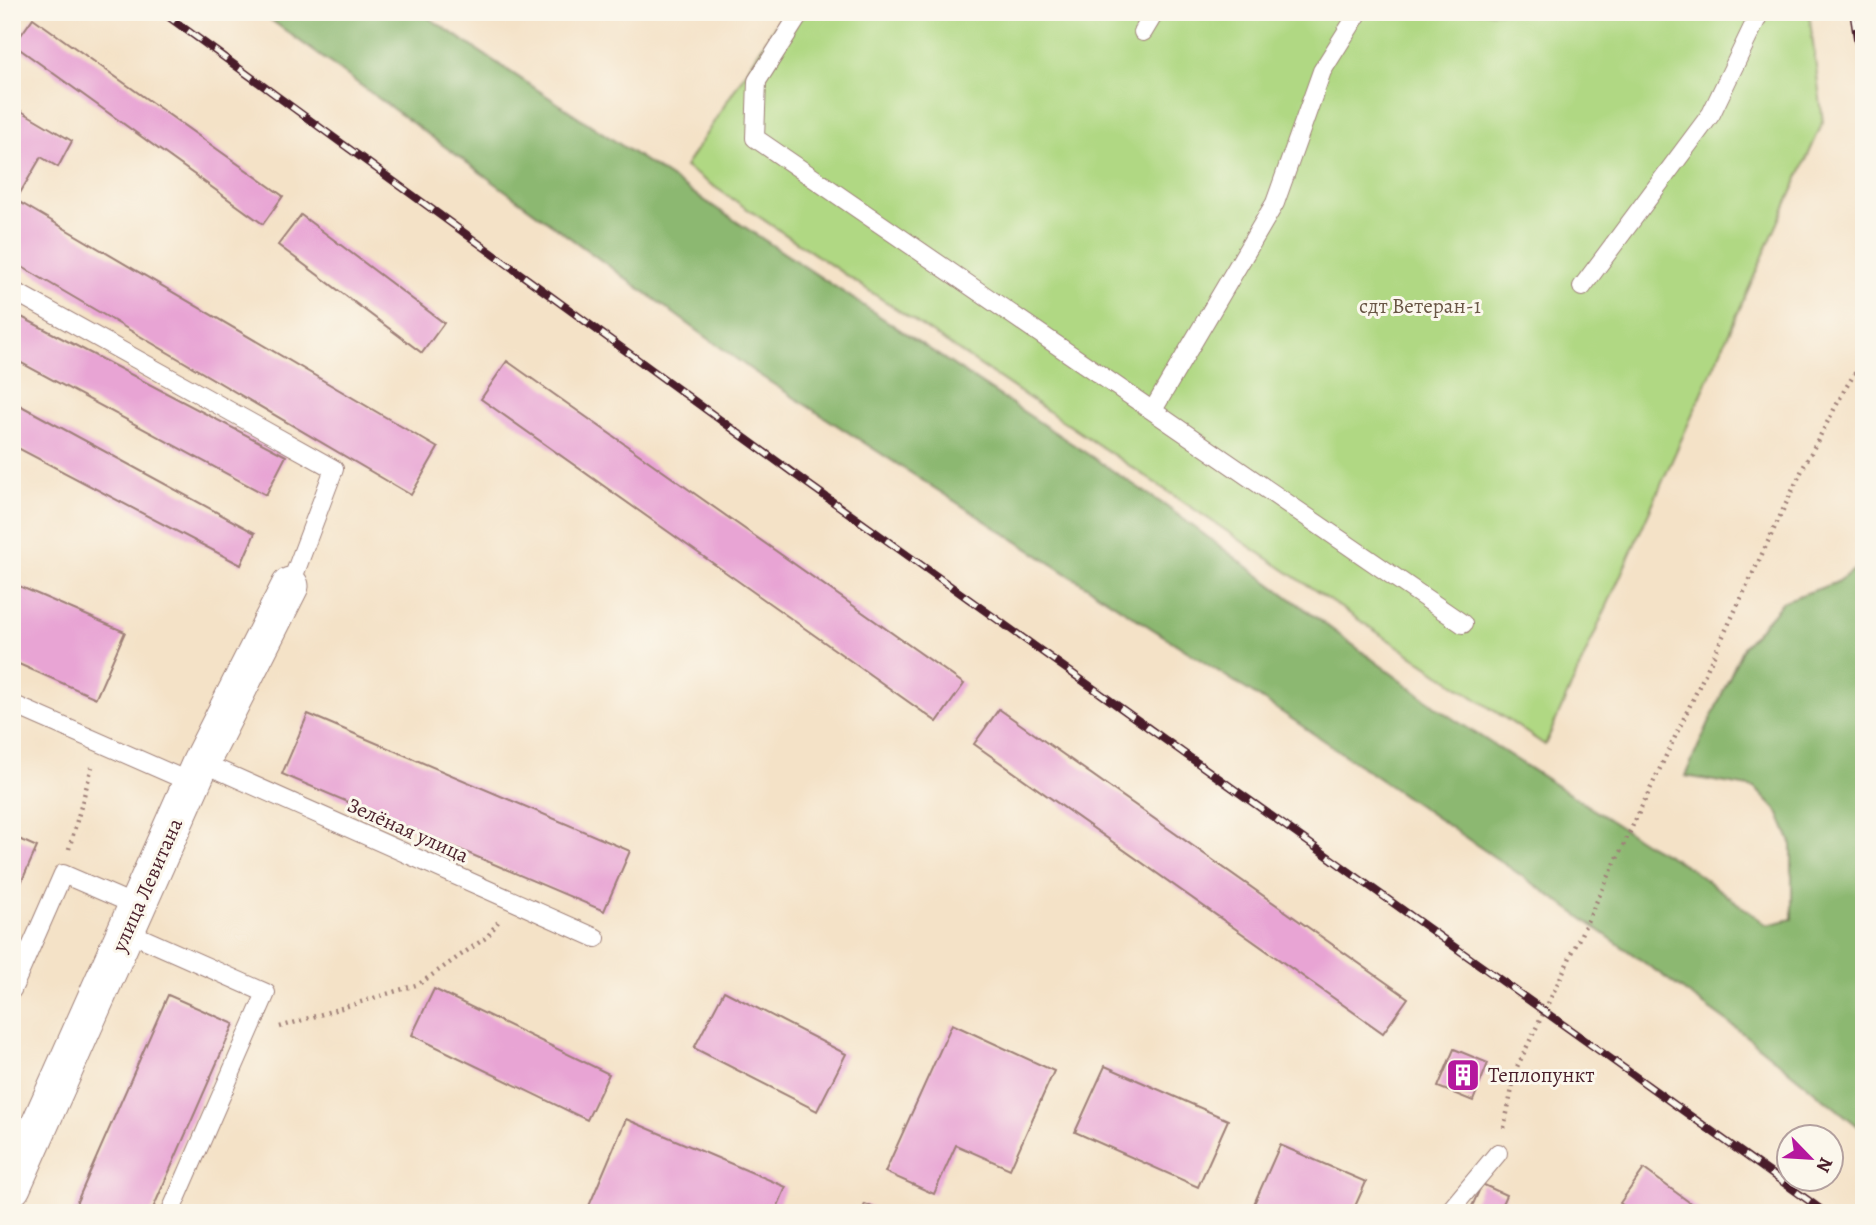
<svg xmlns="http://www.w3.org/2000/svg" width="1876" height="1225" viewBox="0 0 1876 1225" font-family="Alegreya,serif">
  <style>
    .green { fill: #b0d883; stroke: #7d7c57; stroke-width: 2 }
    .forest { fill: #8cb871; stroke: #6b6c4e; stroke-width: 2 }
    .building { fill: #e8a4d4 }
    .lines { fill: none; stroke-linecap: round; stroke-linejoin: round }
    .lane-casing { stroke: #9f8079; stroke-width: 20 }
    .street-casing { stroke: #9f8079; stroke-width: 39 }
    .path { stroke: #9f8079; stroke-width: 4.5; stroke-dasharray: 2 5; stroke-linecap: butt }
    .lane { stroke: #fff; stroke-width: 18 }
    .street { stroke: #fff; stroke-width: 37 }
    .rail-casing { stroke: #4a1f2b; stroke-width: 8 }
    .rail { stroke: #fbf7ec; stroke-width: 5; stroke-dasharray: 16; stroke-linecap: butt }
    .labels { text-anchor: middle; stroke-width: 6; stroke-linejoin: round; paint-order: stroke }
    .park-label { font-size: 21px; fill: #695645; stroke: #fbf7ec }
    .street-label { font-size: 21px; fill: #4a1f2b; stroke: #fbf7ec }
    .poi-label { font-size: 21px; fill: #4a1f2b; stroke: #fbf7ec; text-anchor: start }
  </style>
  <rect width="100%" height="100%" fill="#fbf7ec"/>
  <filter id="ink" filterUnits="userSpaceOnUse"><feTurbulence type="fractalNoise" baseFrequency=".0143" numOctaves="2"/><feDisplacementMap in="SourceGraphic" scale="14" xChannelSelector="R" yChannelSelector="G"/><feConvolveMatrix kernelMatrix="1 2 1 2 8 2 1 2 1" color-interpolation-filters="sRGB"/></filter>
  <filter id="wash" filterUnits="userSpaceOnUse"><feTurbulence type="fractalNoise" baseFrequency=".00686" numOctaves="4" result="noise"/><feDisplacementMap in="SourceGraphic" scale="28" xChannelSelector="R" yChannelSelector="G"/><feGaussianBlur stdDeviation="1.57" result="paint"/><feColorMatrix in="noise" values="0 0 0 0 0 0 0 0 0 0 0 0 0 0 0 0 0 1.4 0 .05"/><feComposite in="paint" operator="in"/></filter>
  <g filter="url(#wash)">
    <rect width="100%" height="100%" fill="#f4e2c7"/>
    <!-- green -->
    <path class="green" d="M784 12H1809L1823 122 1545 745 685 167Z"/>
    <!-- forest -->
    <path class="forest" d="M260 12H420L1163 504 1446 714 1645 843 1687 866 1767 925 1792 919V845L1778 812 1755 788 1685 776 1743 647 1784 601 1835 583 1864 563V1131L1736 1028 1544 891 1283 713 753 371Z"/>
    <g id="blocks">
      <!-- building -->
      <g class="building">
        <path d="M33 18 283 196 263 224 14 45Z"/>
        <path d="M16 108 72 141 58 167 41 157 16 200 438 448 411 495 12 261V114Z"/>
        <path d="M301 215 444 323 422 353 278 245Z"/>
        <path d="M12 312 286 456 266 495 12 358Z"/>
        <path d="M507 361 964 684 937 722 481 399Z"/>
        <path d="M12 401 255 533 241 565 12 445Z"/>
        <path d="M12 583 125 632 96 698 12 661Z"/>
        <path d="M999 709 1408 998 1383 1033 974 744Z"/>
        <path d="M308 714 630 851 604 911 282 774Z"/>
        <path d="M12 836 37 847 12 903Z"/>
        <path d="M434 989 609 1074 587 1120 412 1035Z"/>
        <path d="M724 991 846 1054 817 1111 694 1048Z"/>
        <path d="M168 995 234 1024 151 1213H72Z"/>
        <path d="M952 1024 1054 1071 1010 1169 956 1145 934 1194 885 1172Z"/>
        <path d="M1454 1049 1488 1063 1473 1101 1438 1087Z"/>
        <path d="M1105 1066 1228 1120 1198 1187 1075 1132Z"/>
        <path d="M626 1119 786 1187 775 1213H586Z"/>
        <path d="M1280 1145 1366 1182 1352 1213H1250Z"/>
        <path d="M1644 1169 1704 1213H1633L1620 1203Z"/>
        <path d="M1482 1184 1506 1195 1498 1213H1469Z"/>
        <path d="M865 1204 886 1213H861Z"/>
      </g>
    </g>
  </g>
  <g filter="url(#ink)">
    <use href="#blocks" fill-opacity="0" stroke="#9f8079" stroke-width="2"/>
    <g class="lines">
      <!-- lane casing -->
      <g class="lane-casing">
        <g id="lane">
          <path d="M801 12 757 81 755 138 1463 624"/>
          <path d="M1143 32 1155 12"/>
          <path d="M1582 287 1711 114 1760 12"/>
          <path d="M12 290 334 469 290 586"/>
          <path d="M1153 410 1275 203 1322 71 1359 12"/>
          <path d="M12 704 192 783"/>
          <path d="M201 762 596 938"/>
          <path d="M126 931 266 993 170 1213"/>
          <path d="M12 990 63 874 137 906"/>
          <path d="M1448 1213 1498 1153"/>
        </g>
      </g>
      <!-- street casing -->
      <g class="street-casing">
        <path id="street" d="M12 1187 201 762 290 586"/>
      </g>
      <!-- path -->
      <g class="path">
        <path d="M69 849 92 767"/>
        <path d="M280 1027 419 984 487 937 498 922"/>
        <path d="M1504 1128 1516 1069 1544 1012 1803 468 1845 389 1864 359"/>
      </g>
      <!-- lane -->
      <use href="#lane" class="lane"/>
      <!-- street -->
      <use href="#street" class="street"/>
      <!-- rail casing -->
      <g class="rail-casing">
        <g id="rail">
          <path d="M162 12 808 484 1826 1213"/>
          <path d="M1853 12 1864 84"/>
        </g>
      </g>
      <!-- rail -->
      <use href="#rail" class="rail"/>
    </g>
  </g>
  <!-- icons -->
  <defs>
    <g id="building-square" transform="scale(1.75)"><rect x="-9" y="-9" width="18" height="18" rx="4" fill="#b5179e" stroke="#fbf7ec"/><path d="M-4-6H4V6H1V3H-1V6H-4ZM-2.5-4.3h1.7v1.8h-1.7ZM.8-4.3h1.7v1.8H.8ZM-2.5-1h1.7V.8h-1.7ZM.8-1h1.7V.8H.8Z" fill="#fff"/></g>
  </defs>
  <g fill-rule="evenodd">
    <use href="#building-square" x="1463" y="1075"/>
  </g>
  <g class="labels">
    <!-- park labels -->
    <g class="park-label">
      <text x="1420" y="313">сдт Ветеран-1</text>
    </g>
    <!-- street labels -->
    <g class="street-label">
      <text transform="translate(408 830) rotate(24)" y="7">Зелёная улица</text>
      <text transform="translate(147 885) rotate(-66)" y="7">улица Левитана</text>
    </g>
    <!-- poi labels -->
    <g class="poi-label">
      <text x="1488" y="1082">Теплопункт</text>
    </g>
  </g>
  <!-- margin -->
  <rect width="1876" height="1225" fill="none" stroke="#fbf7ec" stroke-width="42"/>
  <!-- north arrow -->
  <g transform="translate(1810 1158) rotate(115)"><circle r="33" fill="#fbf7ec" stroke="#b4a19f" stroke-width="2"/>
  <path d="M0-5L12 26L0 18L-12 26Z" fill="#b5179e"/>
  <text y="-10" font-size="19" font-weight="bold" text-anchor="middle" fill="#4a1f2b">N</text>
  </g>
</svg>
